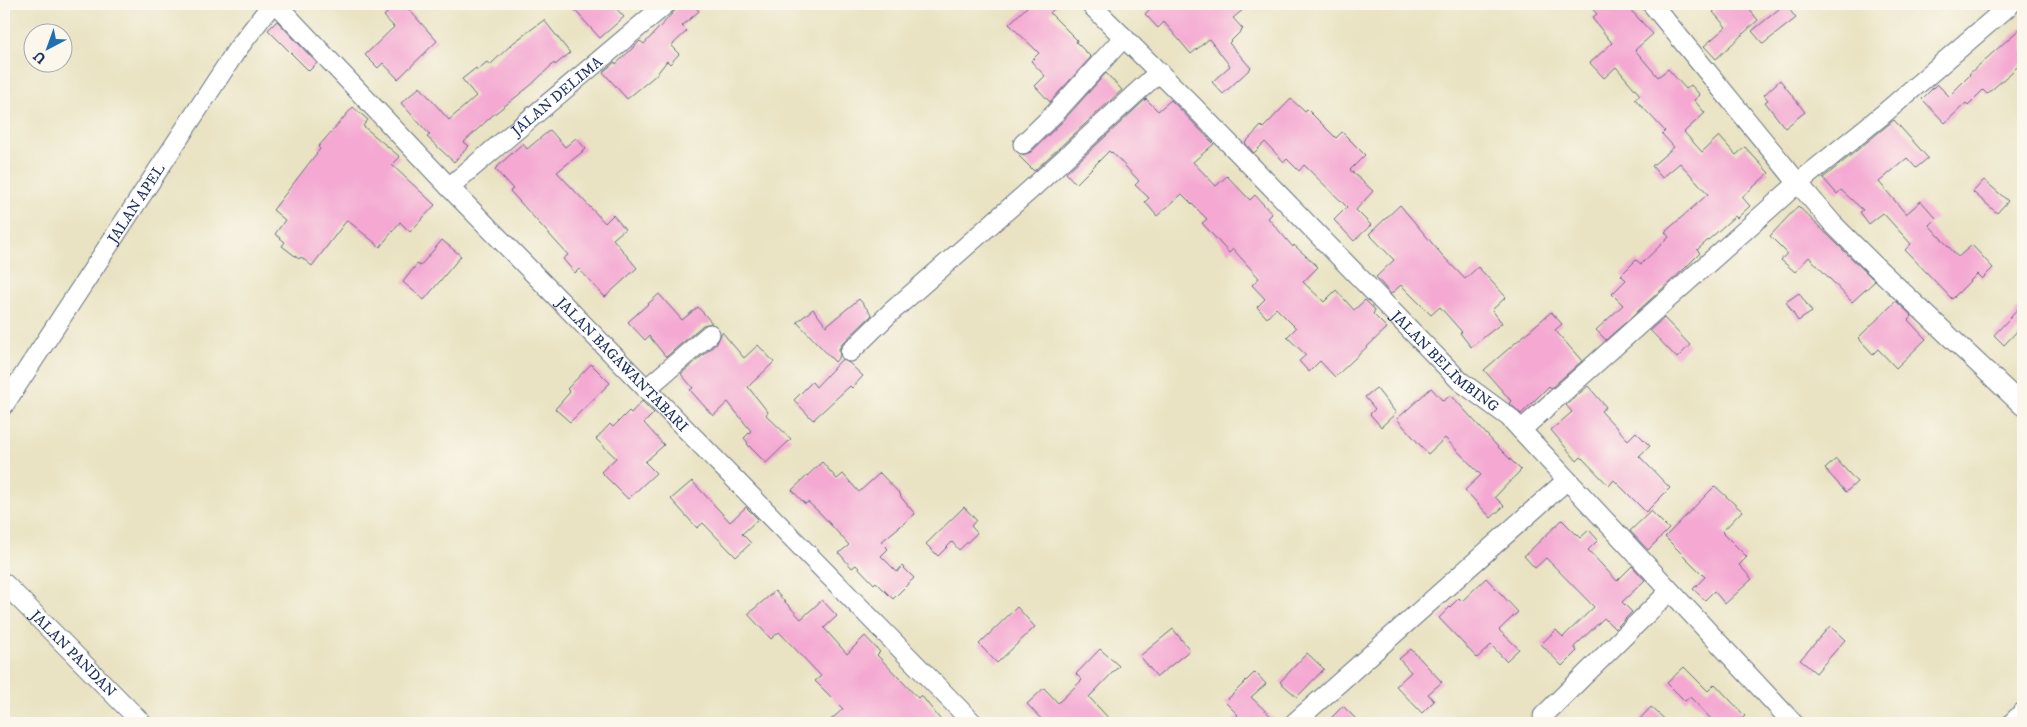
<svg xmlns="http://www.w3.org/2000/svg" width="2027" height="727" viewBox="0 0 2027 727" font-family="'IM FELL DW Pica',serif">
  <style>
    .building { fill: #f4a8d2 }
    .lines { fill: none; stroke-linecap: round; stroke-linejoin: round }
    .minor-casing { stroke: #636e81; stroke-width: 21 }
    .minor { stroke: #fff; stroke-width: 19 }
    .labels { text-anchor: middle; stroke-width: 5; stroke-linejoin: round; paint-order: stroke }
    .street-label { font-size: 15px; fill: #1b2f5e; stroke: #fbf7ec }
  </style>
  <rect width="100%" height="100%" fill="#fbf7ec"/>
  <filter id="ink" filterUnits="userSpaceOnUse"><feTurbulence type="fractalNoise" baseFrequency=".02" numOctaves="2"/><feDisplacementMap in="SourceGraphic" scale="10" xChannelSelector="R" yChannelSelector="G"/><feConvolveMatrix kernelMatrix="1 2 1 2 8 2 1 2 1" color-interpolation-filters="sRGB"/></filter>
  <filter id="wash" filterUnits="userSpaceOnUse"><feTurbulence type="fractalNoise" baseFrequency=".0096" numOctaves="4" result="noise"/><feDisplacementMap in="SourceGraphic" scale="20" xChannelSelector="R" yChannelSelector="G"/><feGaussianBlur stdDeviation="1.12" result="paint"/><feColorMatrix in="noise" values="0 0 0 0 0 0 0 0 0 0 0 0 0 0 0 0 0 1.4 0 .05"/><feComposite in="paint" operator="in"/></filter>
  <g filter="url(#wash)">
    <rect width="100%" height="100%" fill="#e9e3c3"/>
    <g id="blocks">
      <!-- building -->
      <g class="building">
        <path d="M397 4H404L437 41 398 79 383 63 378 68 365 55 394 27 384 16Z"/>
        <path d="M569 4H612L624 17 600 38Z"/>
        <path d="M681 4H692L699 11 682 26 687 31 671 46 679 54 670 64 667 61 656 75 627 99 603 72 615 62 616 64 640 41 644 44Z"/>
        <path d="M1030 4H1059L1050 13 1077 40 1076 42 1091 57 1050 102 1035 86 1045 76 1031 61 1039 53 1009 24Z"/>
        <path d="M1155 4H1250L1233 18 1243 29 1229 43 1251 68 1223 94 1212 82 1230 66 1209 39 1191 54 1164 22 1158 28 1145 14Z"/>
        <path d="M1588 4H1625L1653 34 1635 50 1658 77 1668 69 1686 89 1691 85 1700 95 1694 100 1705 113 1684 132 1702 152 1719 136 1736 155 1745 147 1769 173 1742 197 1750 206 1737 218 1735 216 1697 250 1700 253 1683 270 1606 340 1596 330 1623 305 1612 294 1626 280 1621 275 1636 260 1641 264 1669 237 1665 232 1708 194 1680 163 1662 178 1652 166 1674 147 1662 134 1665 131 1635 99 1640 95 1616 67 1604 78 1590 63 1612 43 1592 18 1597 14Z"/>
        <path d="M1723 4H1745L1758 20 1716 59 1704 46 1726 27 1713 12Z"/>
        <path d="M1785 4 1796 18 1763 44 1752 31Z"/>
        <path d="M544 20 570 53 555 65 554 63 530 86 493 115 464 142 469 146 454 162 427 137 430 135 401 103 420 87 449 120 476 96 462 79 476 68 477 70 487 62 490 65 513 43Z"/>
        <path d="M277 21 317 63 309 71 268 30Z"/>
        <path d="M2023 26V62L1987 94 1983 90 1968 105 1966 103 1945 123 1922 99 1937 84 1949 96 1970 75 1969 74Z"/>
        <path d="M1106 73 1122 90 1034 171 1019 156 1031 152 1062 122Z"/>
        <path d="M1780 80 1805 112 1785 128 1765 102 1768 100 1764 95Z"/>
        <path d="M1146 99 1158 111 1171 100 1214 144 1193 162 1216 186 1227 176 1250 200 1255 195 1272 214 1268 218 1293 247 1294 245 1318 267 1303 282 1324 302 1336 290 1354 310 1365 300 1375 310 1373 314 1387 328 1335 377 1320 361 1309 372 1299 361 1306 355 1287 337 1296 328 1276 308 1267 318 1257 307 1265 299 1252 285 1259 278 1233 249 1229 253 1202 223 1207 219 1182 194 1157 216 1145 202 1149 198 1135 185 1139 181 1112 152 1111 153 1109 151 1076 184 1066 173Z"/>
        <path d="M1291 99 1305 112 1307 109 1336 138 1342 132 1365 155 1350 170 1373 191 1356 210 1371 225 1354 241 1334 220 1347 207 1304 165 1299 171 1287 159 1284 162 1265 142 1254 153 1245 143 1261 126 1263 128Z"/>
        <path d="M353 107 368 120 363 126 400 157 392 165 435 205 410 232 400 222 380 247 347 220 312 266 301 257 299 259 282 246 285 242 275 234 285 220 273 210 320 149 318 147Z"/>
        <path d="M1894 120 1928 158 1916 168 1907 158 1879 182 1906 214 1921 201 1936 218 1929 225 1958 257 1972 245 1993 268 1982 279 1977 274 1952 299 1905 250 1911 244 1883 213 1869 224 1860 212 1863 210 1841 190 1837 194 1823 178Z"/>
        <path d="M550 130 565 147 576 138 586 149 557 172 605 223 613 215 625 229 613 239 637 268 605 297 579 269 575 273 563 259 568 255 510 191 513 189 495 169 523 143 527 149Z"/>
        <path d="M1984 180 2008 201 1997 213 1973 192Z"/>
        <path d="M1400 205 1442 255 1465 279 1478 267 1506 297 1492 310 1502 323 1471 347 1460 333 1462 332 1440 307 1431 315 1401 285 1391 294 1376 277 1394 260 1369 234Z"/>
        <path d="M1798 206 1875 281 1852 302 1809 257 1795 272 1781 260 1787 253 1770 236Z"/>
        <path d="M442 240 461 256 424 300 403 282 417 264 420 266Z"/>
        <path d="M1799 293 1812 312 1798 321 1786 302Z"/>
        <path d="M659 294 682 320 698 307 712 323 703 325 666 357 649 336 645 340 628 322Z"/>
        <path d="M859 299 872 315 842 344 839 349 840 356 835 362 797 322 813 309 826 326Z"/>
        <path d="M1896 301 1912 316 1908 320 1926 339 1896 368 1878 349 1873 354 1858 338Z"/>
        <path d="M2023 304V325L2004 345 1994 335Z"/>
        <path d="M1551 312 1562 324 1555 330 1582 361 1551 388 1549 386 1521 414 1509 403 1511 401 1484 370Z"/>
        <path d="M1664 318 1690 345 1677 358 1650 330Z"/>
        <path d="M722 332 744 358 758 345 774 362 748 387 768 412 766 415 791 439 766 463 747 444 748 443 744 438 751 431 728 402 713 416 690 390 693 388 681 374 717 343Z"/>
        <path d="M842 359 849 363 863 376 852 388 850 386 813 420 794 400 812 382 816 387Z"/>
        <path d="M591 364 610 383 570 422 555 409 570 392 567 389Z"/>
        <path d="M1588 386 1606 407 1601 411 1628 440 1636 432 1650 446 1639 456 1670 488 1646 512 1614 480 1609 486 1581 457 1577 461 1551 430 1572 412 1566 405Z"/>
        <path d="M1376 388 1396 413 1381 427 1370 414 1375 409 1365 397Z"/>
        <path d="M1431 388 1443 401 1451 395 1497 446 1521 470 1495 497 1504 506 1491 518 1465 490 1481 475 1445 438 1428 454 1397 419Z"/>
        <path d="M642 401 654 413 644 423 664 445 645 462 656 473 628 499 601 472 616 458 596 439 610 424 613 427 629 411 631 413Z"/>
        <path d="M1836 459 1857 482 1846 492 1825 469Z"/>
        <path d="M822 462 837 479 843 474 859 492 880 473 901 495 900 496 915 514 881 542 888 549 881 556 897 572 902 566 914 578 893 599 876 582 874 584 856 565 852 568 839 553 849 545 821 514 808 502 805 504 792 490Z"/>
        <path d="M692 481 730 522 746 507 758 519 742 534 751 543 736 557 703 523 697 528 671 499Z"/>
        <path d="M1715 486 1742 511 1722 532 1747 557 1739 565 1752 579 1725 604 1714 591 1705 600 1693 589 1705 577 1665 537Z"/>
        <path d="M964 507 976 520 971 526 977 533 959 550 952 542 938 556 926 544Z"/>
        <path d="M1651 511 1669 529 1648 550 1630 531Z"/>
        <path d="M1562 520 1580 538 1589 530 1598 540 1588 550 1617 581 1632 566 1645 580 1622 602 1632 612 1615 629 1604 618 1574 647 1577 651 1562 666 1541 644 1556 630 1563 637 1594 607 1546 558 1535 568 1524 556Z"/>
        <path d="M1486 578 1518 612 1499 630 1519 649 1506 661 1491 645 1477 658 1439 618 1459 598 1462 601Z"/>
        <path d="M775 591 801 619 822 600 837 616 824 628 847 654 865 636 880 652 877 655 918 698 921 695 943 723H827L843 709 815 681 821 676 779 632 771 639 748 614Z"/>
        <path d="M1017 607 1035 627 997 663 979 644Z"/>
        <path d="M1830 626 1845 640 1816 673 1800 660Z"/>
        <path d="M1173 629 1190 650 1157 677 1140 656Z"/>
        <path d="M1100 649 1119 666 1089 697 1113 723H1045L1027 704 1044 688 1058 703 1082 680 1076 674Z"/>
        <path d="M1411 649 1442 682 1428 694 1434 701 1422 713 1396 686 1411 672 1399 659Z"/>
        <path d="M1307 653 1324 669 1297 697 1280 682Z"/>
        <path d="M1684 667 1708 691 1715 684 1745 716 1737 723H1715L1690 697 1685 701 1667 683Z"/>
        <path d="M1255 672 1266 684 1251 697 1278 723H1231L1238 715 1225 702Z"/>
        <path d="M1343 706 1360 723H1326Z"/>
        <path d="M1651 707 1669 723H1636Z"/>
      </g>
    </g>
  </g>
  <g filter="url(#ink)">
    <use href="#blocks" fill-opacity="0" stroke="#636e81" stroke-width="1"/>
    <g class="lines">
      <!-- minor casing -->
      <g class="minor-casing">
        <g id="minor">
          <path id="s1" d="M276 4 449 187 973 723"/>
          <path id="s2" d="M1090 4 1192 105 1460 381 1509 417 1793 723"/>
          <path d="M1652 4 1798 183 1833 224 1874 265 2023 406"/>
          <path d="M1023 144 1054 114 1124 37"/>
          <path id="s3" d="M449 187 666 4"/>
          <path d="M850 352 891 312 1029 191 1159 72"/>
          <path d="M646 389 710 334"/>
          <path id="s4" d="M4 405 236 51 272 4"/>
          <path d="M1521 430 1798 183 1881 116 2011 4"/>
          <path id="s5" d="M4 583 142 723"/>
          <path d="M1543 716 1670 591"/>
          <path d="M1294 723 1567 480"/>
          <path d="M2012 723 2023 712"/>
        </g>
      </g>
      <!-- minor -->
      <use href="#minor" class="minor"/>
    </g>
  </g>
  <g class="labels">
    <!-- street labels -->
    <g class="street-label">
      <text dy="5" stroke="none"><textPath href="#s3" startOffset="141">JALAN DELIMA</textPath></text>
      <text dy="5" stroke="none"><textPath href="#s4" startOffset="241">JALAN APEL</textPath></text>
      <text dy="5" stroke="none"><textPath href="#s2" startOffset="504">JALAN BELIMBING</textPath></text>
      <text dy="5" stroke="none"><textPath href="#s1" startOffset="500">JALAN BAGAWANTABARI</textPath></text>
      <text dy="5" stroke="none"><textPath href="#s5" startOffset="99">JALAN PANDAN</textPath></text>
    </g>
  </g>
  <!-- margin -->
  <rect width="2027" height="727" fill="none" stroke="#fbf7ec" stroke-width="20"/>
  <!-- north arrow -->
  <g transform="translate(48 48) rotate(221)"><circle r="24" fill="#fbf7ec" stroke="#a1a7b3"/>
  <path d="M0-4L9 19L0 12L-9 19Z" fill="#1f6fb2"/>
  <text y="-8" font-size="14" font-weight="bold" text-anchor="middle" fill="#1b2f5e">U</text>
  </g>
</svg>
